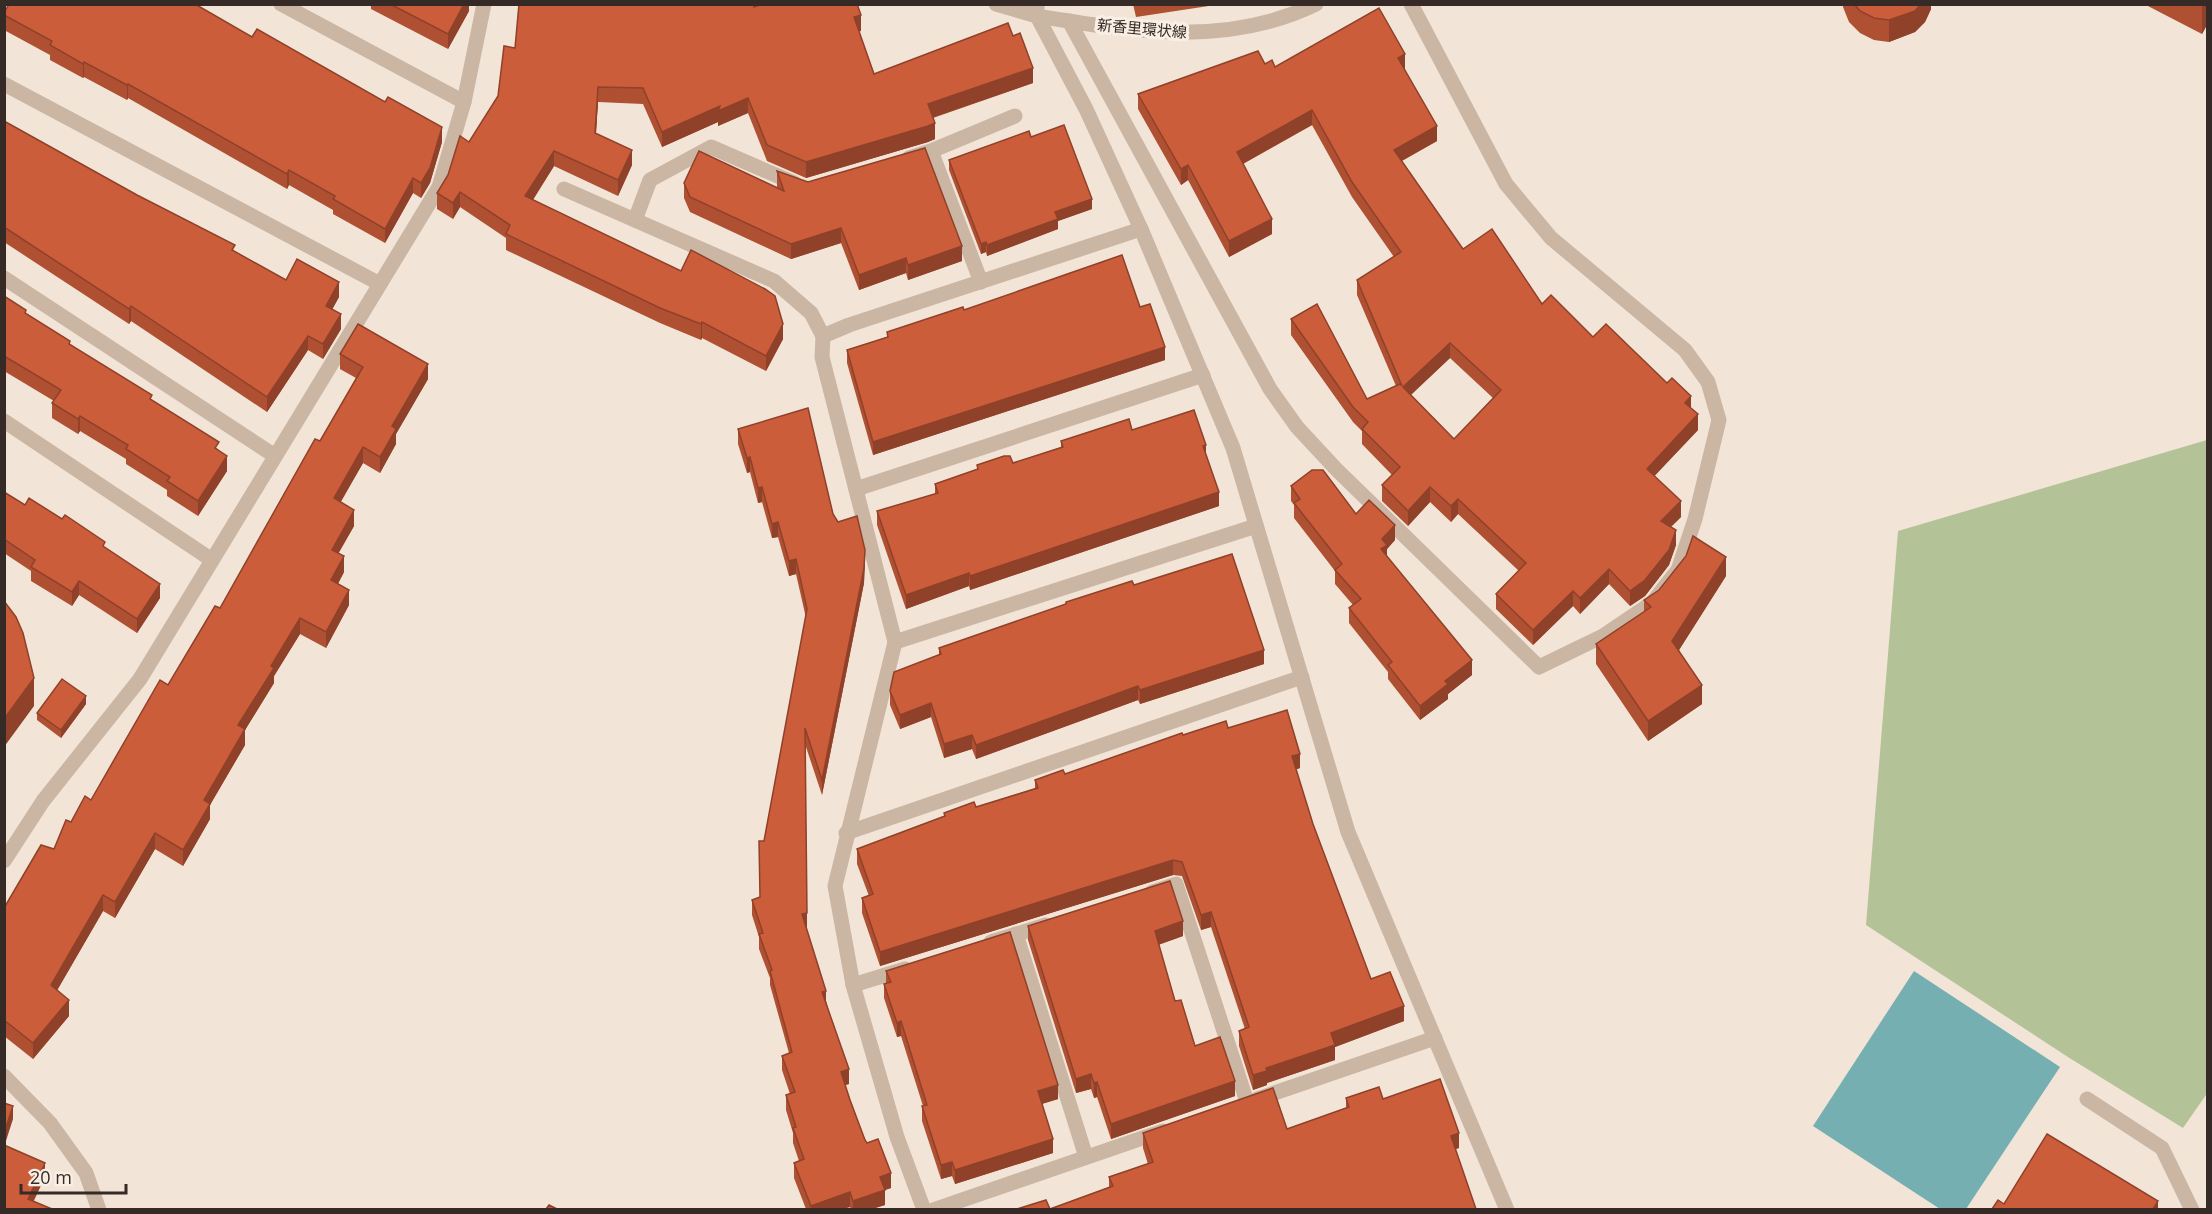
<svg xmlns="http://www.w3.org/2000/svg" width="2212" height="1214" viewBox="0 0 2212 1214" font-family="'Open Sans','Noto Sans JP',sans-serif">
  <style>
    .green { fill: #b4c297 }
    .water { fill: #75afb1 }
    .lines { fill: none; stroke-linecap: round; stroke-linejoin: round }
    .minor { stroke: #cbb5a3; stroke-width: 15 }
    .wall { fill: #af5033; fill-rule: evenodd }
    .shaded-wall { fill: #8f4129 }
    .building { fill: #cc5d3b; stroke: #8f4129; stroke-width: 1.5; fill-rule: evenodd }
    .labels { text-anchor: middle; stroke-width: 6; stroke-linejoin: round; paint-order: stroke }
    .street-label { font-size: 15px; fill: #352a25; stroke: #faefe4 }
  </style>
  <rect width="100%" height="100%" fill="#f2e5d7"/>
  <!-- green -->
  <path class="green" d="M2207 440 2208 1092 2183 1128 2071 1059 1866 925 1898 531Z"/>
  <!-- water -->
  <path class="water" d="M1914 971 2060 1067 1966 1209H1940L1813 1126Z"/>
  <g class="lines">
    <!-- minor -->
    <g class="minor">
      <path d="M281 4 464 102"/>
      <path d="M996 4 1037 16 1086 109 1141 229 1233 448 1348 832 1507 1210"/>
      <path d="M1037 4V16C1131 31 1226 48 1316 4"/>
      <path d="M1069 21 1270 389 1297 427 1336 469 1539 667 1603 636 1652 603 1678 570 1695 519 1719 420 1708 382 1685 350 1551 238 1506 184 1411 4"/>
      <path d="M4 84 380 284"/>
      <path d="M931 151 981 282"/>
      <path d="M909 158 931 151 1015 116"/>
      <path d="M564 189 774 281 811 313 823 336"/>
      <path d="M635 220 650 180 711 147 794 183"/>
      <path d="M4 278 275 456"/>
      <path d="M4 421 212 560"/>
      <path d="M856 489 1203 375"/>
      <path d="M895 642 1256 526"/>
      <path d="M846 833 1302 677"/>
      <path d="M4 861 43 801 140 679 439 187 464 102 484 4"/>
      <path d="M1152 892 1176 884 1247 1102"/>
      <path d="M1016 934 1086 1157"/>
      <path d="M991 942 1046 925"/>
      <path d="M853 985 905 969"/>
      <path d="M4 1076 50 1123 86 1173 99 1210"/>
      <path d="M1257 1099 1435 1038"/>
      <path d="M2087 1099 2162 1148 2192 1210"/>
      <path d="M924 1210 897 1137 853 985 835 886 895 642 822 357 823 336 849 325 1141 229"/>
      <path d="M933 1210 1163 1131"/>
    </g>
  </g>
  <!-- wall -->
  <g class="wall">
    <path d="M371 4H469V11L448 49 371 9Z"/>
    <path d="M1133 4H1222L1136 17Z"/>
    <path d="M1843 4H1931V9L1925 22 1915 32 1889 42 1874 40 1860 33 1849 22 1843 7Z"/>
    <path d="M2144 4H2208V23L2202 34Z"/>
    <path d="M754 7 861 31H859L874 74 1033 83 933 118 935 139 928 142 806 178 767 161 748 113 718 126V122L662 147 643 104 598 102 596 133 632 165 618 196 554 166 533 200 783 339 766 371 702 338 701 340 660 323 506 250V238L460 207 453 219 437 209V193L498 96 515 48Z"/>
    <path d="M4 13 252 37 442 142 430 183 421 198 413 193 385 243 333 214V210L289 185 287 189 128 98 127 100 84 77 83 78 50 60V55L4 30Z"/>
    <path d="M1265 64 1275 67 1405 69V70L1437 141 1402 161 1463 249 1542 304 1593 337 1691 408 1698 430 1654 476 1681 517 1671 527 1676 545 1669 565 1645 596 1630 606 1609 584 1580 614 1573 606 1533 645 1496 609V594L1519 571 1458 514 1451 522 1430 502 1408 526 1382 501V485L1392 475 1362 444V431L1353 422 1291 335V319L1367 399 1396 386 1357 295V280L1394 257 1352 197 1312 125 1243 164 1272 234 1229 257 1188 180 1181 185 1138 109V94ZM1450 358 1493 398 1454 439 1411 395Z"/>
    <path d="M4 121 286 280 339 297 332 309 341 329 323 359 308 350 267 412 131 321 129 324 4 242Z"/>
    <path d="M1031 137 1092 209 1058 221V229L987 256 986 252 981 254 949 170V160Z"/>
    <path d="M777 171 962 261 908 280 906 273 859 290 841 243 791 259 690 212 684 198V183L777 188Z"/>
    <path d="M4 296 26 314 152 400 219 450 227 471 198 516 167 496V490L126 464V459L80 431 78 434 52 418V403L54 401 4 371Z"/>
    <path d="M1140 307 1165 360 873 455 847 363V350L887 337V332L964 310Z"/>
    <path d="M340 354 428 379 396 434V444L380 473 363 463 340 502 354 526 338 553 344 572 338 584 349 605 326 648 300 634 274 676V683L245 730V745L210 805V819L183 866 155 849 115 918 103 911 57 990 69 1016 33 1059 4 1036V908L54 849 71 822 91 800 220 608 320 441 356 378 340 369Z"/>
    <path d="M738 429 833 514 865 565 864 583 822 795 805 744 807 927 806 928 849 1084 845 1085 865 1140 891 1188 885 1190V1205L872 1209H851L850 1207 842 1209H806L794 1178V1163L799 1161 793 1143V1133L786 1110V1095L790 1094 782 1070V1056L789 1053 770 985V978L759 949V937L752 915V900L760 898 764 841 806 618 796 574 789 576 778 537 772 538 762 502 758 503 750 472 747 473 738 444Z"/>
    <path d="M1132 430 1206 455 1219 506 970 590 969 586 906 609 877 525V511L935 494V484L977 470V465L1013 463 1061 447V441Z"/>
    <path d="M1291 486 1356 514 1395 540 1387 549V556L1472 675 1448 694V699L1420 720 1388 679V672L1349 623V608L1353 605 1335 584V571L1294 518V505L1291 501Z"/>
    <path d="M4 492 25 505 105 548 160 598 137 633 79 595 72 606 31 581V571L4 553Z"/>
    <path d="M1726 576 1679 650 1702 704 1648 741 1596 664V644L1644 612V600Z"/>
    <path d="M1134 585 1264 664 1140 704 1138 700 976 759 972 749 944 758 931 717 900 729 890 705V691L939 655V648L1066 605V602Z"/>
    <path d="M86 704 61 738 37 720V713Z"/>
    <path d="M1228 728 1300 768 1296 769 1313 824 1371 979 1404 1021 1335 1047V1060L1267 1083V1085L1253 1090 1239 1046V1031L1245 1029 1211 927 1201 930 1182 876 1173 875 880 966 862 913V898L869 896 857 864V849L944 816V813L976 807 1035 788V780L1065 774 1183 735Z"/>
    <path d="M1028 926 1183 936 1158 945 1175 1001 1195 1046 1235 1096 1111 1139 1097 1097 1094 1098 1091 1089 1076 1093 1028 940Z"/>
    <path d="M886 971 1058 1099 1042 1104 1053 1153 955 1184 952 1176 941 1179 922 1121V1106H923L901 1036 897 1037 884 998V984H886Z"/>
    <path d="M1346 1098 1383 1099 1459 1148 1050 1209 1109 1187V1177L1148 1164 1143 1148V1133L1287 1129 1346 1108Z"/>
  </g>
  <!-- shaded-wall -->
  <g class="shaded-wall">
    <path d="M464 4H469V11L448 49V34Z"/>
    <path d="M1921 4H1931V9L1925 22 1915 32 1889 42V20Z"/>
    <path d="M2202 4H2208V23L2202 34Z"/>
    <path d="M861 15V31L854 33V17Z"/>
    <path d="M1405 54V69L1398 73V58Z"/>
    <path d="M84 62V77L83 78V64Z"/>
    <path d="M1033 68V83L928 119V104Z"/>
    <path d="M128 84V98L127 100V85Z"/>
    <path d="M598 87V102L595 148V133Z"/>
    <path d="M748 98V113L718 126V122L662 147V132L720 106Z"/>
    <path d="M1312 110V125L1237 167V152Z"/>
    <path d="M935 123V139L928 142 806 178V162Z"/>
    <path d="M1437 126V141L1394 165V150Z"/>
    <path d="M442 127V142L430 183 421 198V183Z"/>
    <path d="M632 150V165L618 196V180Z"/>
    <path d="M554 151V166L525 212V196Z"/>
    <path d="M1188 165V180L1181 185V169Z"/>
    <path d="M289 170V185L287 189V174Z"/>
    <path d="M413 178V193L385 243V229Z"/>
    <path d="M460 192V207L453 219V203Z"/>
    <path d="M1092 199V209L1058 221V229L987 256V245L1055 212Z"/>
    <path d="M1272 219V234L1229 257V241Z"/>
    <path d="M841 228V243L791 259V244Z"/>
    <path d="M986 242V252L981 254V244Z"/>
    <path d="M962 246V261L908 280V265Z"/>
    <path d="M906 258V273L859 290V275Z"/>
    <path d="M339 282V297L326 321V306Z"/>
    <path d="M131 306V321L129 324V309Z"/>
    <path d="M341 314V329L323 359V344Z"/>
    <path d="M702 322V338L701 340V324Z"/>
    <path d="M783 324V339L766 371V356Z"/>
    <path d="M308 336V350L267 412V397Z"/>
    <path d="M1450 343V358L1403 402V387Z"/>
    <path d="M1165 347V360L873 455V442Z"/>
    <path d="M428 364V379L396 434V444L380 473V457L392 426Z"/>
    <path d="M1691 396V411L1685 403Z"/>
    <path d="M1698 414V430L1647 484V469Z"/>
    <path d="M80 416V431L78 434V419Z"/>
    <path d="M1206 445V459L1203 446Z"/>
    <path d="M363 447V463L334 514V498Z"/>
    <path d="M227 456V471L198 516V501Z"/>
    <path d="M750 457V472L747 473V458Z"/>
    <path d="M762 487V502L758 503V488Z"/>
    <path d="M1430 487V502L1408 526V511Z"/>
    <path d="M1219 492V506L970 590V576Z"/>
    <path d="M1458 499V514L1451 522V506Z"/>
    <path d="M1681 501V517L1661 536V521Z"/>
    <path d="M354 510V526L332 565V550Z"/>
    <path d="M778 522V537L772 538V524Z"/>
    <path d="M1395 525V540L1387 549V560L1381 564 1382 539Z"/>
    <path d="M1676 530V545L1669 565 1645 596 1630 606V591Z"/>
    <path d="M865 550 864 583 822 795V780Z"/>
    <path d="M344 556V572L331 596V580Z"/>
    <path d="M1726 557V576L1672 661V641Z"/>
    <path d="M796 559V574L789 576V561Z"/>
    <path d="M1609 569V584L1580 614V598Z"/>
    <path d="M969 573V586L906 609V595Z"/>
    <path d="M79 581V595L72 606V592Z"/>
    <path d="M160 584V598L137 633V619Z"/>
    <path d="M349 590V605L326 648V632Z"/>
    <path d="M1573 591V606L1533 645V630Z"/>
    <path d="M300 618V634L274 676V683L245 730V745L210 805V819L183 866V850L204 800 238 725 271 666Z"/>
    <path d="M1264 650V664L1140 704V690Z"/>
    <path d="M1472 660V675L1448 694V699L1420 720V706L1445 681Z"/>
    <path d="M34 678V706L4 747V719Z"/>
    <path d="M1702 685V704L1648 741V721Z"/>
    <path d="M1138 686V700L976 759V745Z"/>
    <path d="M86 696V704L61 738V730Z"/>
    <path d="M931 703V717L900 729V715Z"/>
    <path d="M972 735V749L944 758V744Z"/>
    <path d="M1300 754V768L1292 771V756Z"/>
    <path d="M155 833V849L115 918V902Z"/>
    <path d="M1173 860V875L880 966V952Z"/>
    <path d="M103 895V911L51 1001V985Z"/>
    <path d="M1211 912V927L1201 930V915Z"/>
    <path d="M807 913V927L802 929V914Z"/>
    <path d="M1183 921V936L1155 946V931Z"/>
    <path d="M826 991V1006L822 992Z"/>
    <path d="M69 1000V1016L33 1059V1043Z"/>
    <path d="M1404 1006V1021L1335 1047V1060L1267 1083V1085L1253 1090V1075L1331 1033Z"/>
    <path d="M901 1021V1036L897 1037V1023Z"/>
    <path d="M849 1069V1084L841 1086V1072Z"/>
    <path d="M1091 1074V1089L1076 1093V1079Z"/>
    <path d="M1235 1081V1096L1111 1139V1124Z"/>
    <path d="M1097 1082V1097L1094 1098V1083Z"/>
    <path d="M1058 1085V1099L1038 1105V1091Z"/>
    <path d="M13 1106V1119L4 1147V1133Z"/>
    <path d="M1459 1133V1148L1451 1151V1136Z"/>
    <path d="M1053 1139V1153L955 1184V1170Z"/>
    <path d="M952 1162V1176L941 1179V1165Z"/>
    <path d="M45 1163V1177L30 1209 28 1199Z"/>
    <path d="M891 1173V1188L885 1190V1205L872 1209H853V1201L880 1177Z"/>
    <path d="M850 1192V1207L842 1209H811V1206Z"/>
    <path d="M2158 1201V1209H2153Z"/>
  </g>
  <!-- building -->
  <g class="building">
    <path d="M9 4H195L252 37 257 29 385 102 388 97 442 127 430 168 421 183 413 178 385 229 333 199 335 196 289 170 287 174 128 84 127 85 84 62 83 64 50 45 52 41 4 15V13Z"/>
    <path d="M390 4H464L448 34Z"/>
    <path d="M519 4H753L754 7 762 4H857L861 15 854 17 874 74 1008 23 1013 36 1020 33 1033 68 928 104 935 123 928 126 806 162 767 145 748 98 718 111 720 106 662 132 643 88 598 87 595 133 632 150 618 180 554 151 525 196 681 271 691 250 765 289 775 296 783 324 766 356 702 322 701 324 660 308 506 234 510 225 460 192 453 203 437 193 448 175 460 136 469 142 498 96 504 46 515 48Z"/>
    <path d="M1854 4H1921L1915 11 1889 20 1874 18 1860 11Z"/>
    <path d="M1379 8 1405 54 1398 58 1437 126 1394 150 1463 249 1492 229 1542 304 1551 295 1593 337 1606 324 1667 383 1672 378 1691 396 1685 403 1698 414 1647 469 1681 501 1661 521 1676 530 1669 550 1645 580 1630 591 1609 569 1580 598 1573 591 1533 630 1496 594 1526 563 1458 499 1451 506 1430 487 1408 511 1382 485 1400 467 1362 429 1368 422 1353 407 1291 319 1317 304 1367 399 1400 384 1402 386 1357 280 1401 252 1352 182 1312 110 1237 152 1272 219 1229 241 1188 165 1181 169 1138 94 1258 51 1265 64 1272 60 1275 67ZM1450 343 1501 390 1454 439 1403 387Z"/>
    <path d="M4 121 137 195 235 245 232 250 286 280 297 259 339 282 326 306 341 314 323 344 308 336 267 397 131 306 129 309 4 227Z"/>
    <path d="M1064 125 1092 199 1055 212 1058 219 987 245 986 242 981 244 949 160 1029 131 1031 137Z"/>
    <path d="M925 148 962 246 908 265 906 258 859 275 841 228 791 244 690 197 684 183 699 151 784 191 777 171 808 182Z"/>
    <path d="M1122 255 1140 307 1150 304 1165 347 873 442 847 350 888 337 887 332 963 307 964 310Z"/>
    <path d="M4 296 26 310 25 313 70 341 69 344 152 395 150 399 219 442 215 448 227 456 198 501 167 481 170 477 126 449 128 445 80 416 78 419 52 403 61 390 4 356Z"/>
    <path d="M358 324 428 364 392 426 396 429 380 457 363 447 334 498 354 510 332 550 344 556 331 580 349 590 326 632 300 618 271 666 274 668 238 725 245 729 204 800 210 804 183 850 155 833 115 902 103 895 51 985 69 1000 33 1043 4 1020V908L41 845 54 849 66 820 71 822 85 796 91 800 160 680 168 685 215 606 220 608 315 439 320 441 363 367 340 354Z"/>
    <path d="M808 408 833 514 838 522 857 516 865 550 864 568 822 780 805 728 807 913 802 914 826 991 822 992 849 1069 841 1072 850 1100 865 1140 867 1143 878 1139 891 1173 880 1177 885 1190 853 1201 850 1192 811 1206 794 1163 804 1159 793 1128 796 1127 786 1095 795 1092 782 1056 792 1052 770 971 772 970 759 934 763 933 752 900 760 897 759 841H764L807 609 796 559 789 561 778 522 772 524 762 487 758 488 750 457 747 458 738 429Z"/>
    <path d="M1194 410 1206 445 1203 446 1219 492 970 576 969 573 906 595 877 511 938 493 935 484 978 469 977 465 1004 456H1010L1013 463 1063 447 1061 441 1129 419 1132 430Z"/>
    <path d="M1312 470H1323L1356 514 1369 500 1395 525 1382 539 1387 545 1381 549 1472 660 1445 681 1448 684 1420 706 1388 665 1392 662 1349 608 1361 599 1335 570 1342 564 1294 503 1300 499 1291 486Z"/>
    <path d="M4 492 25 505 29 498 62 519 65 515 105 542 103 546 160 584 137 619 79 581 72 592 31 567 35 560 4 539Z"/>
    <path d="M1693 536 1726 557 1672 641 1702 685 1648 721 1596 644 1651 607 1644 600 1659 590 1686 556Z"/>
    <path d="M1232 554 1264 650 1140 690 1138 686 976 745 972 735 944 744 931 703 900 715 890 691 894 672 941 654 939 648 1066 604V602L1132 581 1134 585Z"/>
    <path d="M4 601 16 617 23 633 34 678 4 719Z"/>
    <path d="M62 679 86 696 61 730 37 713Z"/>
    <path d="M1287 710 1300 754 1292 756 1313 824 1371 979 1390 972 1404 1006 1331 1033 1335 1045 1266 1068 1267 1071 1253 1075 1239 1031 1249 1027 1211 912 1201 915 1182 862 1173 860 880 952 862 898 873 894 857 849 945 816 944 813 974 802 976 807 1038 788 1035 780 1063 770 1065 774 1182 733 1183 735 1226 721 1228 728Z"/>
    <path d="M1170 881 1183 921 1155 931 1175 1001 1181 1000 1195 1046 1220 1037 1235 1081 1111 1124 1097 1082 1094 1083 1091 1074 1076 1079 1028 926Z"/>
    <path d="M1010 932 1058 1085 1038 1091 1053 1139 955 1170 952 1162 941 1165 922 1106 927 1105 901 1021 897 1023 884 984 891 982 886 971Z"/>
    <path d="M1440 1079 1459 1133 1451 1136 1476 1209H1017L1046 1200 1050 1209 1113 1186 1109 1177 1153 1162 1143 1133 1273 1088 1287 1129 1349 1107 1346 1098 1379 1087 1383 1099Z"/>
    <path d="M4 1103 13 1106 4 1133Z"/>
    <path d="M2047 1134 2158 1201 2153 1209H1992L1998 1200 2004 1204Z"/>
    <path d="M4 1145 45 1163 28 1199 52 1209H4Z"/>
    <path d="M549 1205 557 1209H546Z"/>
  </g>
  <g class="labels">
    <!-- street labels -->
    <g class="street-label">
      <text transform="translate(1142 29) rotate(5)" y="5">新香里環状線</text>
    </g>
  </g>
  <!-- border -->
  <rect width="2212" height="1214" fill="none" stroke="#352a25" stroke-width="12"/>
  <!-- scale -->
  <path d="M21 1184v9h105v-9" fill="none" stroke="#352a25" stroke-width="3"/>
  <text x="30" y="1184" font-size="18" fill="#352a25" stroke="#faefe4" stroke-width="4.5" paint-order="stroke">20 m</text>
</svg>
